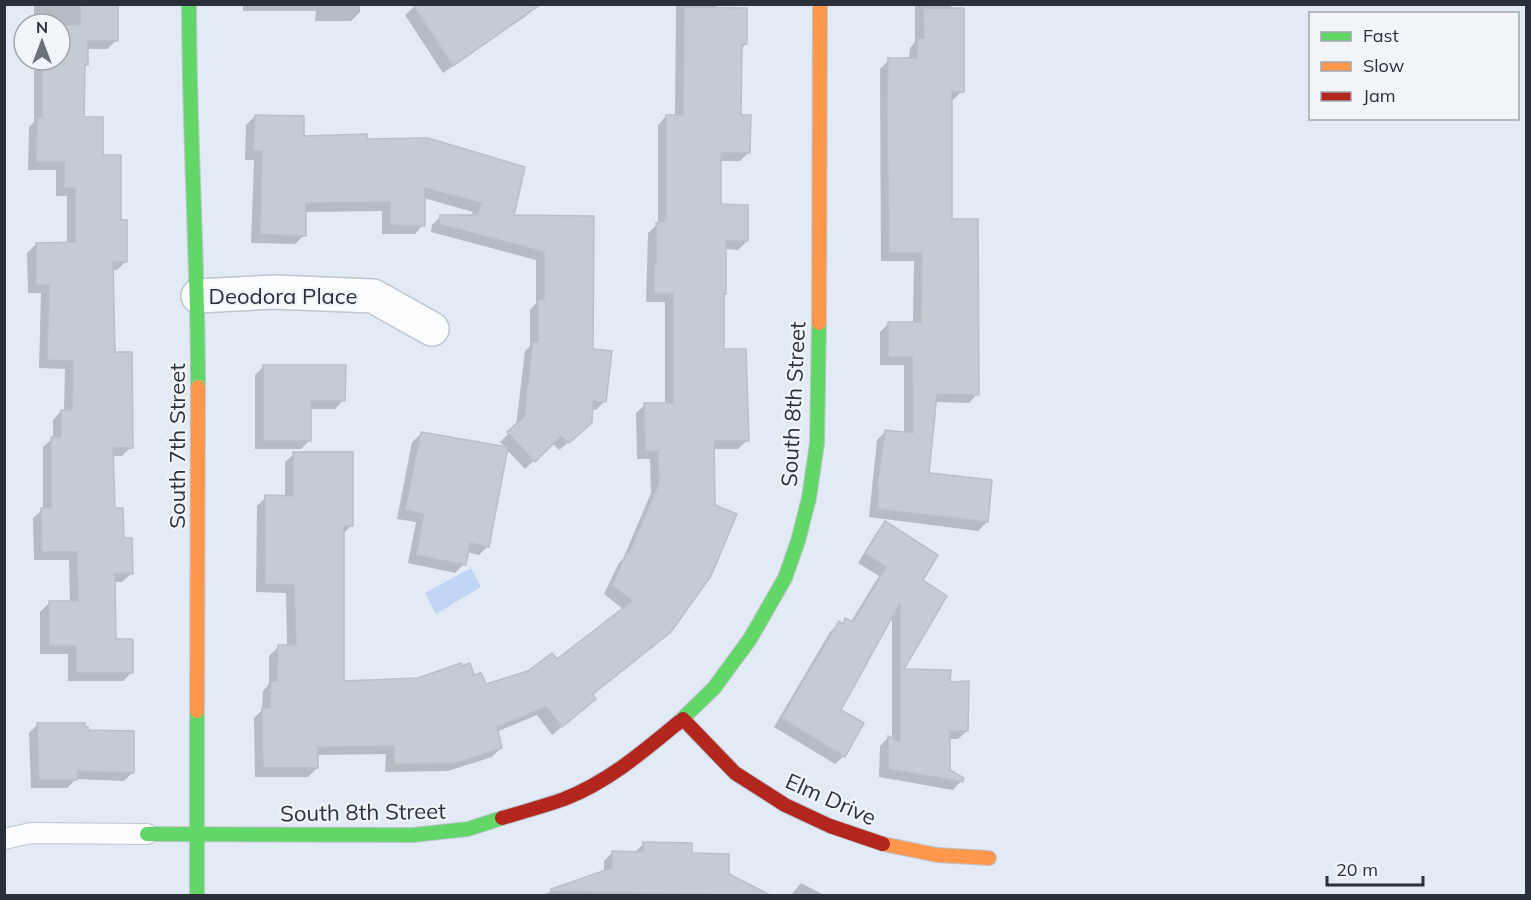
<svg xmlns="http://www.w3.org/2000/svg" width="1531" height="900" viewBox="0 0 1531 900" font-family="Mulish,sans-serif">
  <style>
    .water { fill: #c1d6f4 }
    .shadow { fill: #0003 }
    .building { fill: #c4cbd5; stroke: #b8bfc8; stroke-width: 1.5 }
    .lines { fill: none; stroke-linecap: round; stroke-linejoin: round }
    .lane-casing { stroke: #bec5cf; stroke-width: 22 }
    .street-casing { stroke: #bec5cf; stroke-width: 36 }
    .fast-casing { stroke: #bec5cf; stroke-width: 16 }
    .slow-casing { stroke: #bec5cf; stroke-width: 16 }
    .jam-casing { stroke: #bec5cf; stroke-width: 16 }
    .lane { stroke: #fbfcfe; stroke-width: 20 }
    .street { stroke: #fbfcfe; stroke-width: 33 }
    .fast { stroke: #63d668; stroke-width: 14 }
    .slow { stroke: #ff974d; stroke-width: 14 }
    .jam { stroke: #b3261e; stroke-width: 14 }
    .labels { text-anchor: middle; stroke-width: 4.5; stroke-linejoin: round; paint-order: stroke }
    .street-label { font-size: 22px; fill: #2a303a; stroke: #f1f5fa }
  </style>
  <rect width="100%" height="100%" fill="#e2eaf5"/>
  <!-- water -->
  <path class="water" d="M471 568 481 587 436 614 425 593Z"/>
  <!-- shadow -->
  <g class="shadow">
    <path d="M34 4H116V41L107 49H87V65L83 68V119L101 156 119 221 125 262 117 270H112L113 353 131 447 122 456H112L113 510 131 574 122 582H113L114 640 132 672 123 681H68V654H40V612L49 603H70L69 560H34L33 518 43 509V447L53 438V420L61 411H64L65 369 39 368 41 293H28L27 253 36 244H67V196H56V170H28L29 127 34 122V60H60V24H34Z"/>
    <path d="M243 4H360V12L351 21H315L316 11H243Z"/>
    <path d="M676 4H716V9L746 44 741 49 739 117 749 152 740 161H719V206L747 241 738 250 724 249 723 350 747 440 738 449H712L670 631 591 695 594 699 552 735 537 715 496 732 501 748 492 757 448 771 385 772 386 754 317 755V768L308 777H255L254 718 262 710 263 691 269 684V656L278 647H287L286 593 256 592 257 506 266 497H285V462L294 454 351 526 343 534V682L473 677 485 686 557 661 623 609 604 594 619 563 623 559 651 493 650 459H637L636 413 645 405 665 404V302H646L648 233 658 224V125L666 116H675Z"/>
    <path d="M915 4H951L962 91 953 100H950V220L977 394 969 403 935 402 927 474 987 522 978 531 869 517 877 440 886 431 904 434V365H880V332L889 323H913L914 261H881L880 69 889 60H909L910 48 915 42Z"/>
    <path d="M414 7H535L526 16 443 73 405 15Z"/>
    <path d="M255 116 303 138 366 140 512 217 593 218 592 350 605 401 596 410 591 409 581 432 559 450 552 443 525 469 506 449 488 546 479 555 467 552 464 564 455 573 408 563 416 522 397 519 412 442 421 434 506 448 500 442 516 426 525 351 530 346V310L536 303V260L431 232 432 225 441 216H471L473 212 424 198 423 225 415 234H382V211L305 212 304 235 295 244 251 243 254 160H245L246 125Z"/>
    <path d="M264 366 343 400 335 409H309L310 440 301 449H255V375Z"/>
    <path d="M885 523 921 580 901 671 949 684 967 731 958 739H949V771L961 781 953 790 879 777 880 746 888 738 892 740V615L839 710 844 756 835 764 774 727 830 632 839 623 841 624 846 620 850 623 879 576 858 563 877 532Z"/>
    <path d="M38 724 87 732 133 772 124 781 76 779 67 788H31L29 733Z"/>
    <path d="M644 843 691 855 768 896H539L604 872V861L613 852H635Z"/>
    <path d="M801 883 826 896H790Z"/>
  </g>
  <!-- building -->
  <g class="building">
    <path d="M80 4H118V41H88V65H85L84 117H103V155H121V220H127V262H113L115 352H132L133 448H113L115 508H123L124 538H132L133 574 115 573 116 639H133V673H76V646H49V601H78L77 552H42L41 508H51V437H61V410H72L73 361 47 360 49 285H36V243L75 242V188H64V162H36L37 117H42V60H60V25H80Z"/>
    <path d="M412 4H541L453 66Z"/>
    <path d="M684 7 747 8V44H742L741 115H751L750 153H721V204L748 205V241H726V294H724V349H746L749 441H714L715 505 737 514 711 576 671 632 593 694 596 699 562 727 546 707 497 727 502 748 457 763 394 764V746L318 747V768H263L262 708H270L271 681H277L278 645H296L294 585 265 584V495L293 496V452H353V526H344V681L418 678 461 663 462 666 470 663 474 675 481 673 486 684 528 671 552 653 557 659 632 601 612 585 627 552 629 553 659 483 658 451H645L644 403H673V294H654V264H656V223L664 222V219L666 218V115H683Z"/>
    <path d="M923 8H964V92H952V219H978L979 395 937 394 929 473 992 480 988 522 877 509 879 487H877L885 430 913 433 912 357H888V322H921L922 253H889L887 117 888 58H917L918 38H924Z"/>
    <path d="M255 115 304 116V136L367 134V139L428 138 525 167 514 215 594 216 593 349 612 351 606 402 593 401 592 423 569 443 561 436 535 462 507 432 524 417 533 341 538 342V299H544V252L439 224 440 215H477L481 203 425 188V226L390 225V202L306 203V236L260 234 262 151H253Z"/>
    <path d="M263 365H346L345 401H311V441H263Z"/>
    <path d="M421 432 508 447 489 547 470 543 466 565 416 555 424 514 405 510Z"/>
    <path d="M885 521 938 555 923 580 947 596 904 669 951 670 950 682 969 681 968 731H950V770L964 778 963 782 888 769V736L900 742V603L841 710 864 723 845 757 781 718 839 621 843 624 845 618 853 622 886 567 865 553Z"/>
    <path d="M37 723H85V727H88V730L134 731V773L78 771 77 780H39Z"/>
    <path d="M643 842 692 843V853L729 854V874L772 896 551 891V889L612 868V851L643 852Z"/>
  </g>
  <g class="lines">
    <!-- lane casing -->
    <g class="lane-casing">
      <path id="lane" d="M4 839 31 833 147 834"/>
    </g>
    <!-- street casing -->
    <g class="street-casing">
      <path id="street" d="M198 296 274 292 373 296 432 329"/>
    </g>
    <!-- fast casing -->
    <g class="fast-casing">
      <g id="fast">
        <path d="M189 4C189 132 198 259 198 387"/>
        <path d="M679 722 714 688 750 639 785 578 798 541 809 498 817 443 819 323"/>
        <path d="M147 834 413 835 468 829 502 818"/>
        <path d="M197 896V711"/>
      </g>
    </g>
    <!-- slow casing -->
    <g class="slow-casing">
      <g id="slow">
        <path d="M819 323 820 4"/>
        <path d="M197 711 198 387"/>
        <path d="M883 844 937 855 989 858"/>
      </g>
    </g>
    <!-- jam casing -->
    <g class="jam-casing">
      <g id="jam">
        <path d="M683 719 735 773 785 805 830 826 883 844"/>
        <path d="M502 818C523 812 544 806 564 799 608 782 644 751 679 722"/>
      </g>
    </g>
    <!-- lane -->
    <use href="#lane" class="lane"/>
    <!-- street -->
    <use href="#street" class="street"/>
    <!-- fast -->
    <use href="#fast" class="fast"/>
    <!-- slow -->
    <use href="#slow" class="slow"/>
    <!-- jam -->
    <use href="#jam" class="jam"/>
  </g>
  <g class="labels">
    <!-- street labels -->
    <g class="street-label">
      <text x="283" y="304">Deodora Place</text>
      <text transform="translate(793 404) rotate(-87)" y="8">South 8th Street</text>
      <text transform="translate(177 446) rotate(-90)" y="8">South 7th Street</text>
      <text transform="translate(831 799) rotate(24)" y="8">Elm Drive</text>
      <text transform="translate(363 812) rotate(-1)" y="8">South 8th Street</text>
    </g>
  </g>
  <!-- border -->
  <rect width="1531" height="900" fill="none" stroke="#2a303a" stroke-width="12"/>
  <!-- legend -->
  <rect x="1309" y="12" width="210" height="108" fill="#f1f5fa" stroke="#a1a6ad" stroke-width="1.5"/>
  <rect x="1321" y="32" width="30" height="9" fill="#63d668" stroke="#a1a6ad" stroke-width="1.5"/>
  <text x="1363" y="42" font-size="18" fill="#2a303a">Fast</text>
  <rect x="1321" y="62" width="30" height="9" fill="#ff974d" stroke="#a1a6ad" stroke-width="1.5"/>
  <text x="1363" y="72" font-size="18" fill="#2a303a">Slow</text>
  <rect x="1321" y="92" width="30" height="9" fill="#b3261e" stroke="#a1a6ad" stroke-width="1.5"/>
  <text x="1363" y="102" font-size="18" fill="#2a303a">Jam</text>
  <!-- north arrow -->
  <g transform="translate(42 42)"><circle r="28" fill="#f1f5fa" stroke="#a1a6ad" stroke-width="1.5"/>
  <path d="M0-4.5L10 22L0 15L-10 22Z" fill="#6a717b"/>
  <text y="-9" font-size="16" font-weight="bold" text-anchor="middle" fill="#2a303a">N</text>
  </g>
  <!-- scale -->
  <path d="M1327 876v9h96v-9" fill="none" stroke="#2a303a" stroke-width="3"/>
  <text x="1336" y="876" font-size="18" fill="#2a303a" stroke="#f1f5fa" stroke-width="4.5" paint-order="stroke">20 m</text>
</svg>
